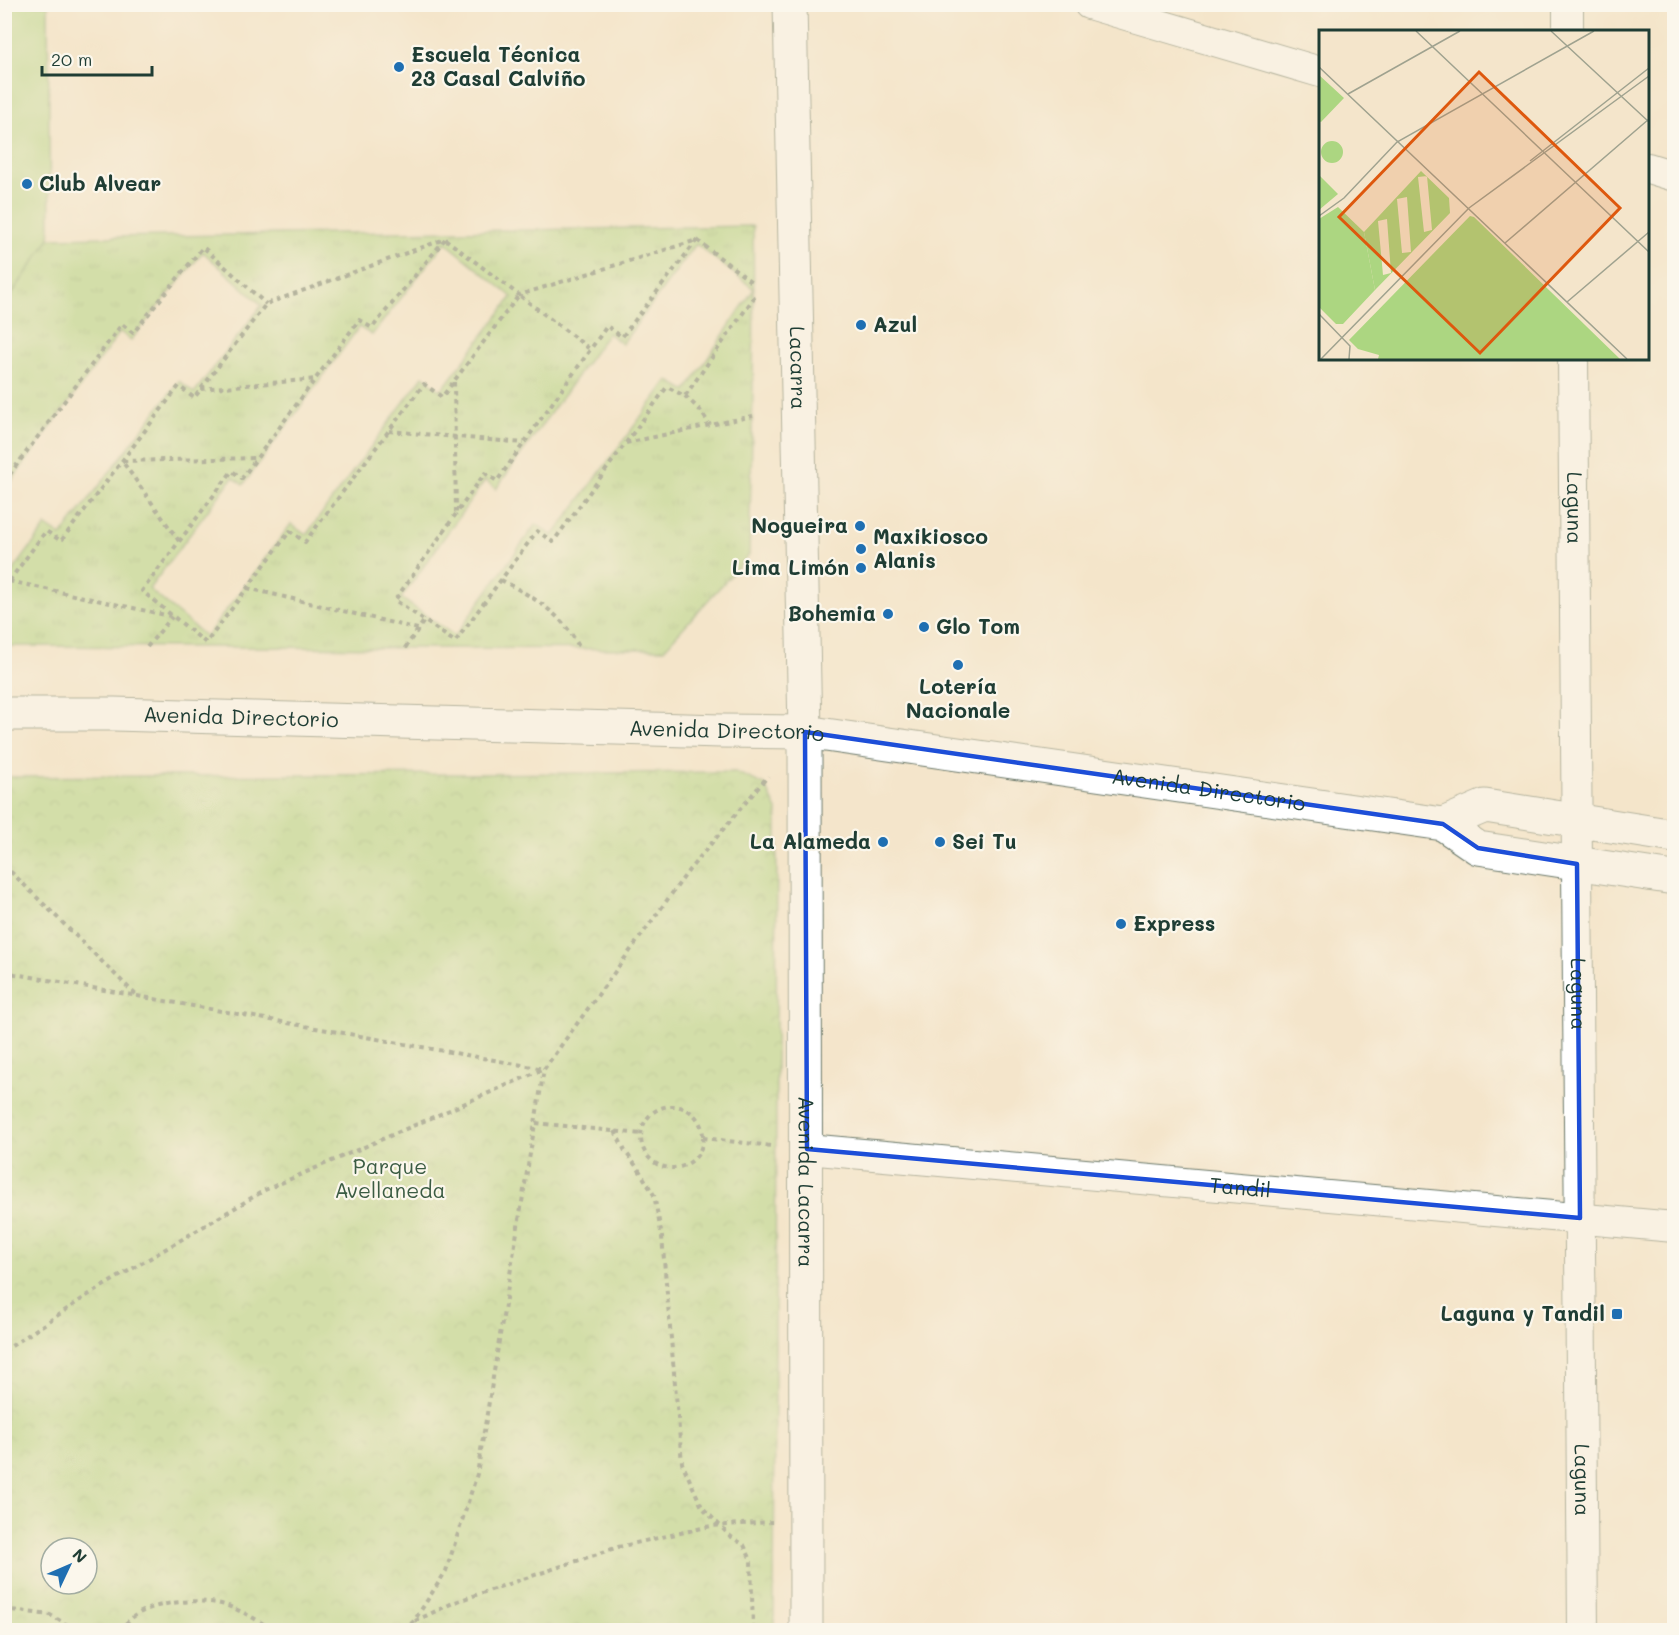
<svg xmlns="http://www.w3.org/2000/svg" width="1679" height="1635" viewBox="0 0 1679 1635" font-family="Mali,sans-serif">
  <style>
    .grass { fill: url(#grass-tufts); stroke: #668a5a; stroke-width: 1.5; fill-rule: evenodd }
    .park { fill: url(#park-crowns); stroke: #668a5a; stroke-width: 1.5; fill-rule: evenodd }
    .garden { fill: #acd681; stroke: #668a5a; stroke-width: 1.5 }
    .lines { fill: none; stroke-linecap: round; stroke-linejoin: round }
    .street-casing { stroke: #6a7869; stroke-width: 32 }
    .secondary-casing { stroke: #6a7869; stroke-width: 35 }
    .primary-casing { stroke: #6a7869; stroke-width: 35 }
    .path { stroke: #6a7869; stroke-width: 4; stroke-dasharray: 4.5 4.5; stroke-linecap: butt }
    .street { stroke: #fff; stroke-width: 30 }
    .secondary { stroke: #fff; stroke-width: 33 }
    .primary { stroke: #fff; stroke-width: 33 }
    .marked { fill: none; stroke: #1d4ed8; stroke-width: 4.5; stroke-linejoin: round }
    .poi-dot { fill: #1f6fb2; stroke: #fbf7ec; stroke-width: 2 }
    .labels { text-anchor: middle; stroke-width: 4.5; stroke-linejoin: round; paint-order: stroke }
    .poi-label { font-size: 21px; font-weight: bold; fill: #1f3d34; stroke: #fbf7ec; text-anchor: start }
    .street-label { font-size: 21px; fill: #1f3d34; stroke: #fbf7ec }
    .park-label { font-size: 21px; fill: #3b5c43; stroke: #fbf7ec }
    .inset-road { fill: none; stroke: #9fa28f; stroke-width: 1.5 }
    .view { fill: #de580e; fill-opacity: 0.15; stroke: #de580e; stroke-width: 3 }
    .inset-edge { fill: none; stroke: #1f3d34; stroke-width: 3 }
  </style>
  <defs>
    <pattern id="grass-tufts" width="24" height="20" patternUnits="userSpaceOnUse" patternTransform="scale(1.5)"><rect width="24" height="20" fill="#acd681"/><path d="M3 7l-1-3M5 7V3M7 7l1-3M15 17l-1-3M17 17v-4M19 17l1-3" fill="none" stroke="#8baf6a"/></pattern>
    <pattern id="park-crowns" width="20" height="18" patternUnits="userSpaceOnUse" patternTransform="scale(1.5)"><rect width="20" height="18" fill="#acd681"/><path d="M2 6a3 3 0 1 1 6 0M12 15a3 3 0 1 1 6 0" fill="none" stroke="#8baf6a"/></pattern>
  </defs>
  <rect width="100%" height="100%" fill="#fbf7ec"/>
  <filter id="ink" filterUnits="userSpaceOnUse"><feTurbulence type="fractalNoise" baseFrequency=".0167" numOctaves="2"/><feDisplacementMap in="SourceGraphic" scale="12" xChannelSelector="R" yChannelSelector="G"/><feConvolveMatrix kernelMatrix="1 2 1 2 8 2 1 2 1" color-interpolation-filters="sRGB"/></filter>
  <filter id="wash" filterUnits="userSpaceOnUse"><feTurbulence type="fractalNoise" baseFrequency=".008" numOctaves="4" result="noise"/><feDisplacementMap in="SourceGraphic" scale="24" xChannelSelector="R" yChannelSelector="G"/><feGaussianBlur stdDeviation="1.35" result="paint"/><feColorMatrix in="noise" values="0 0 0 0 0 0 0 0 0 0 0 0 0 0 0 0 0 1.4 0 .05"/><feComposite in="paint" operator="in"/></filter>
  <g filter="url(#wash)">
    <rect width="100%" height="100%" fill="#f4e5cb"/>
    <!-- grass -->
    <path class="grass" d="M753 226C755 336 752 445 749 555L664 649 5 646V582L46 526 61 536 179 381 194 393 262 305 203 252 131 340 120 332 5 490V304L50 238ZM445 242 512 297 441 391 423 376 306 535 291 524 206 637 149 589 233 477 243 485 359 327 372 335ZM696 244 754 289 686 391 668 380 553 536 536 524 455 636 401 598 485 480 496 489 608 333 622 344Z"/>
    <!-- park -->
    <path class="park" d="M735 772 765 785 777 810 774 1630H5V777ZM51 1548H87V1584H51Z"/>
    <!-- garden -->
    <path class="garden" d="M5 4 48 5 50 238 5 304Z"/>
  </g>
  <g filter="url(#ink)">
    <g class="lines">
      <!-- street casing -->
      <g class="street-casing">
        <g id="street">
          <path d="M1089 4 1320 72"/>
          <path d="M1568 4V32"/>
          <path d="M1648 168 1674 176"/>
          <path id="s1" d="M1573 358 1583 1630"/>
          <path id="s2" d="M807 1149 1674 1227"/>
        </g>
      </g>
      <!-- secondary casing -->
      <g class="secondary-casing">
        <g id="secondary">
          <path id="s3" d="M790 4 805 732 806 1630"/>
        </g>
      </g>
      <!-- primary casing -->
      <g class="primary-casing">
        <g id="primary">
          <path id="s4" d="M4 714H114L721 731 805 732 1443 824 1478 848 1674 878"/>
          <path d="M1443 824 1485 806 1674 836"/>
        </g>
      </g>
      <!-- path -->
      <g class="path">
        <path d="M445 239 372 328 359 320 242 478 232 471 142 591 206 643 290 531 305 542 424 384 442 397 519 295 591 350"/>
        <path d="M697 240 622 337 607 326 497 481 485 473 395 600 455 642 537 531 553 542 667 387 685 396 755 296"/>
        <path d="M454 382 456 513"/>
        <path d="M201 389 316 379"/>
        <path d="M685 396 700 410 710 425"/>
        <path d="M389 431 524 443"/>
        <path d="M626 443 753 416"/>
        <path d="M4 482 122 324 133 333 203 247 266 304"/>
        <path d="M179 541 122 461 257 458"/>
        <path d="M501 580C524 592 551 607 567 628 572 634 576 642 580 648"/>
        <path d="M9 581 170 616"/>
        <path d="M4 588 46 531 61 541 179 386 194 398 266 304 445 239 519 295 697 240 754 284"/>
        <path d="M247 588 418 629"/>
        <path d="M147 647 172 617"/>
        <path d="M405 648 424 621"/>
        <path d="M4 865 136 995"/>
        <path d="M4 972 544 1069"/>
        <circle cx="672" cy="1137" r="31"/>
        <path d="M536 1123 641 1134"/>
        <path d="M615 1131 625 1151 639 1170 654 1195 662 1237 682 1463 702 1507 730 1536 744 1545 751 1560 753 1630"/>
        <path d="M703 1138 771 1146"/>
        <path d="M4 1351 88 1295 265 1190 544 1069"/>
        <path d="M4 1609 50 1615 76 1630"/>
        <path d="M415 1621 455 1602 618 1547 711 1526 772 1522"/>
        <path d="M119 1630C124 1626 128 1621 133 1617 154 1601 203 1597 228 1606 244 1612 259 1621 273 1630"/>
        <path d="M404 1630 414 1621 446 1571 477 1474 544 1069 689 870 768 776"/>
      </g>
      <!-- street -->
      <use href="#street" class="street"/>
      <!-- secondary -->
      <use href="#secondary" class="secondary"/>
      <!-- primary -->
      <use href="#primary" class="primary"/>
    </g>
  </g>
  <!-- marked area -->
  <path d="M0 0H1679V1635H0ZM805 732 1443 824 1478 848 1577 864 1580 1218 807 1149Z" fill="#f4e5cb" fill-opacity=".55" fill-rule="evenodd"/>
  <path class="marked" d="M805 732 1443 824 1478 848 1577 864 1580 1218 807 1149Z"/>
  <!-- markers -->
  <g class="poi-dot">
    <circle cx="399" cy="67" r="6"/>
    <circle cx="27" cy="184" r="6"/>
    <circle cx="861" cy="325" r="6"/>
    <circle cx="860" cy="526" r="6"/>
    <circle cx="861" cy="549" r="6"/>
    <circle cx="861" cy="568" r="6"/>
    <circle cx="888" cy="614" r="6"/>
    <circle cx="924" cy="627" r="6"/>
    <circle cx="958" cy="665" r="6"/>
    <circle cx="883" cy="842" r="6"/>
    <circle cx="940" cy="842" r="6"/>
    <circle cx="1121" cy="924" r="6"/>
    <rect x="1611" y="1308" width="12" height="12" rx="3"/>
  </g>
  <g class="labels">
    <!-- poi labels -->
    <g class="poi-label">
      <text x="411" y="62">Escuela Técnica<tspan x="411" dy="24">23 Casal Calviño</tspan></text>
      <text x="39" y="191">Club Alvear</text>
      <text x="873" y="332">Azul</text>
      <text x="848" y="533" text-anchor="end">Nogueira</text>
      <text x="873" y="544">Maxikiosco<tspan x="873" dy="24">Alanis</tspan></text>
      <text x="849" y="575" text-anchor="end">Lima Limón</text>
      <text x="876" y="621" text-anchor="end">Bohemia</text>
      <text x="936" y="634">Glo Tom</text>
      <text x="958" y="694" text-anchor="middle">Lotería<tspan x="958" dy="24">Nacionale</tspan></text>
      <text x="871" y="849" text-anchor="end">La Alameda</text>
      <text x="952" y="849">Sei Tu</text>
      <text x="1133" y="931">Express</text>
      <text x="1605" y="1321" text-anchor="end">Laguna y Tandil</text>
    </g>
    <!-- street labels -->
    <g class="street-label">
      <text dy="7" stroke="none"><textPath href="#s3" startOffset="364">Lacarra</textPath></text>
      <text dy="7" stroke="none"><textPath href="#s1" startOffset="150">Laguna</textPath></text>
      <text dy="7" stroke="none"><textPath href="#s4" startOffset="237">Avenida Directorio</textPath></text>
      <text dy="7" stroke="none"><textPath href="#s4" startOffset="723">Avenida Directorio</textPath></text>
      <text dy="7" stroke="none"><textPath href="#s4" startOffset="1209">Avenida Directorio</textPath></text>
      <text dy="7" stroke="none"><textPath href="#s1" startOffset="636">Laguna</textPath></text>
      <text dy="7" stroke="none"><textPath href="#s3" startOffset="1178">Avenida Lacarra</textPath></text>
      <text dy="7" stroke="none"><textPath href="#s2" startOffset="435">Tandil</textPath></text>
      <text dy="7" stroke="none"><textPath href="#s1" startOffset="1122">Laguna</textPath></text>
    </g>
    <!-- park labels -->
    <g class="park-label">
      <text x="390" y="1174">Parque<tspan x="390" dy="24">Avellaneda</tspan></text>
    </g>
  </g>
  <!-- overview -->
  <g transform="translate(1319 30)">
    <rect width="330" height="330" fill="#f4e5cb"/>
    <path d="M0 45 25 68 2 92 0 91ZM102 141 130 168 131 183 56 260 45 202ZM108 146 113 200 105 202 99 147ZM88 167 92 222 83 223 78 169ZM68 189 72 243 64 245 59 191ZM0 145 19 164 0 180Z" fill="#acd681" fill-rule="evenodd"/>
    <path d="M151 186 155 187 301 329H59L60 325 39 319 30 310Z" fill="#acd681"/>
    <path d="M2 122a11 11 0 1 1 22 0a11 11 0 1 1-22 0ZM19 177 45 202 56 260 24 294H17L0 277V189Z" fill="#acd681"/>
    <path class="inset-road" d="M97 1 330 222M232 1 330 92M0 37 308 329M29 64 141 1M211 131 330 38M0 186 25 168 78 112 275 1M186 213 330 89M248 272 330 202M0 284 31 316 30 329M2 329 150 178 330 46"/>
    <path class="view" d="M160 42 301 178 161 323 20 187Z"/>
    <rect width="330" height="330" class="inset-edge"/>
  </g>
  <!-- margin -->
  <rect width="1679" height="1635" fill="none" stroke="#fbf7ec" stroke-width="24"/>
  <!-- north arrow -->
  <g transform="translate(69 1566) rotate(46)"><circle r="28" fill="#fbf7ec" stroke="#a3ada2" stroke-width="1.5"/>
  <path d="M0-4.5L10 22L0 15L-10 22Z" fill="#1f6fb2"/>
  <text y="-9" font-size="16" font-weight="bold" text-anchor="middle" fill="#1f3d34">N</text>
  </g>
  <!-- scale -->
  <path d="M42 66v9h110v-9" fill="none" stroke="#1f3d34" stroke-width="3"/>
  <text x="51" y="66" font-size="18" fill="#1f3d34" stroke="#fbf7ec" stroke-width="4.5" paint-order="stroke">20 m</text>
</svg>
